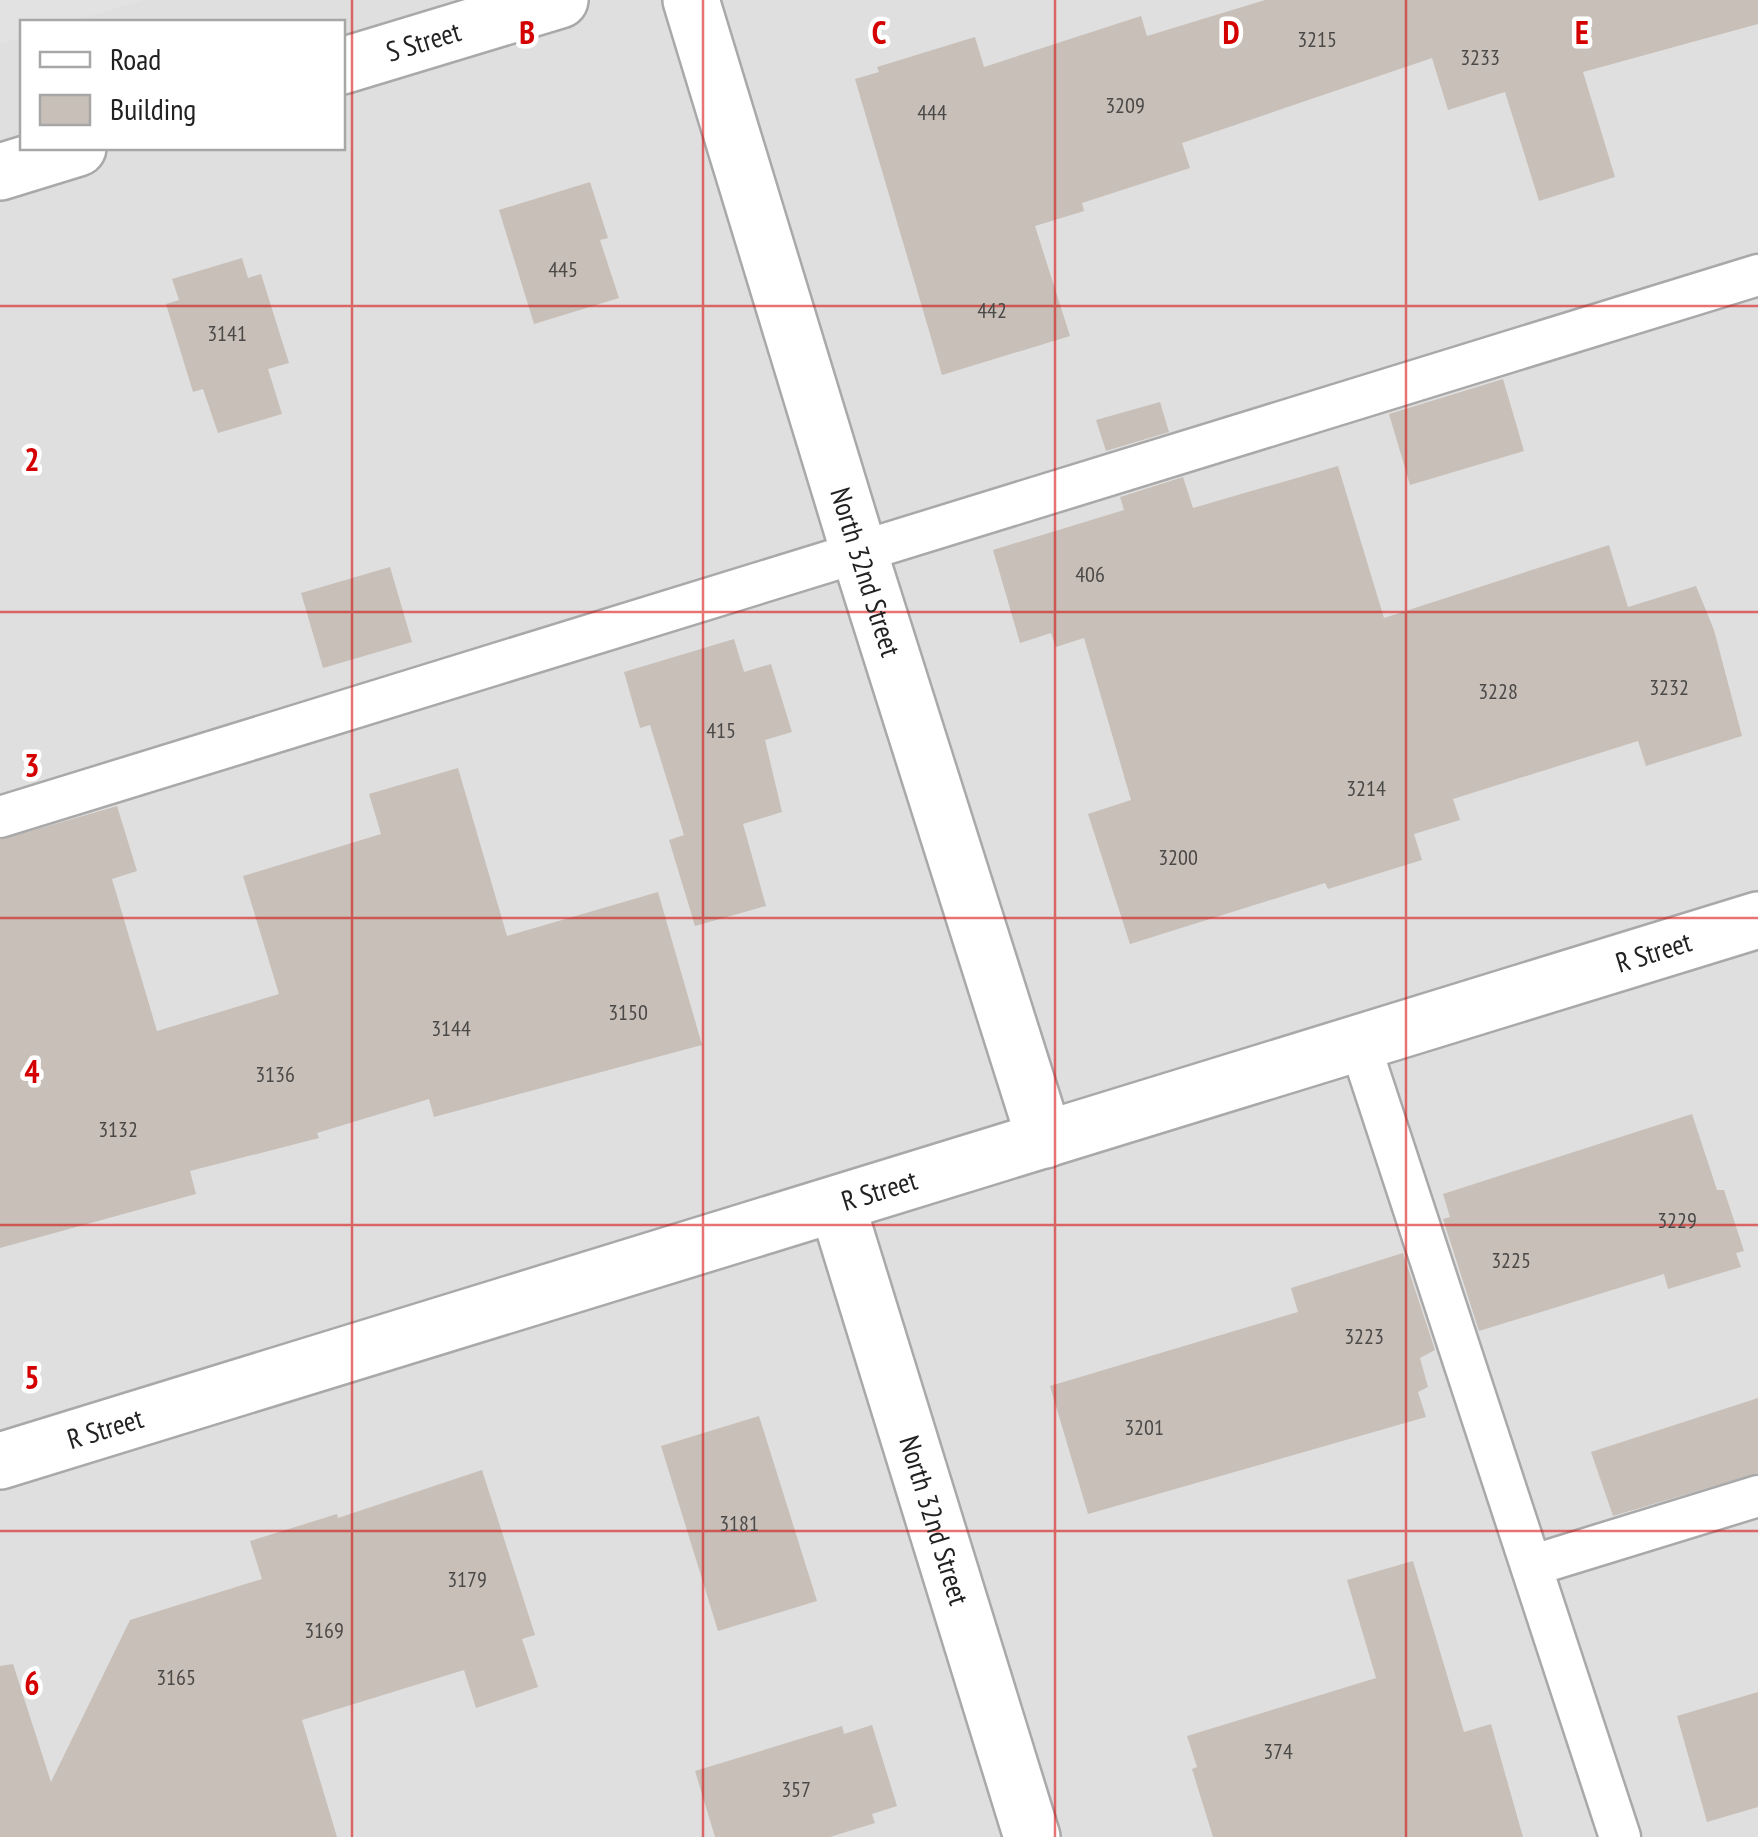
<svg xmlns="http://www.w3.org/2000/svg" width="1758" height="1837" viewBox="0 0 1758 1837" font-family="'PT Sans Narrow',sans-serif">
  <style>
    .residential { fill: #e0dfdf; fill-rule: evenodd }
    .parking { fill: #e2e2e2 }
    .building { fill: #c7bfb8 }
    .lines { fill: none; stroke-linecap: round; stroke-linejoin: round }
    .service-casing { stroke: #a9a9a9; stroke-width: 45 }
    .minor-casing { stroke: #a9a9a9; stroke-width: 60 }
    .service { stroke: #fff; stroke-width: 40 }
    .minor { stroke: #fff; stroke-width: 55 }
    .grid { fill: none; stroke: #d40000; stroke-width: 2.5; stroke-opacity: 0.55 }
    .labels { text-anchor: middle; stroke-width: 9; stroke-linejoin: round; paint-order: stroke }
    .number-label { font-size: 22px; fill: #4b4948 }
    .street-label { font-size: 28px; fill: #222; stroke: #fff }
    .grid-label { font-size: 32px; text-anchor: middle; font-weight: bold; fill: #d40000; stroke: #fff; stroke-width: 9; stroke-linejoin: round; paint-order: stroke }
  </style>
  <rect width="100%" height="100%" fill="#f2efe9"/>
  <!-- residential -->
  <path class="residential" d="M0 0H1758V1837H0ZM22 22H342V148H22Z"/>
  <!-- parking -->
  <path class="parking" d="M0 0H144L70 22H22V37L0 44Z"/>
  <!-- building -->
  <g class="building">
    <path d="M1265 0H1758V24L1583 72 1615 177 1539 201 1505 92 1448 110 1432 58 1182 143 1190 168 1082 203 1084 211 1035 226 1070 336 942 375 855 79 879 72 877 67 975 37 984 67 1141 16 1147 36Z"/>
    <path d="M590 182 608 238 600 240 619 298 534 324 499 210Z"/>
    <path d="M242 258 248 278 261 274 289 363 268 369 282 414 218 433 203 389 193 392 166 304 179 300 172 279Z"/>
    <path d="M1503 379 1524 451 1410 485 1389 414Z"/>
    <path d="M1160 402 1169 432 1106 451 1096 420Z"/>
    <path d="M1338 466 1384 618 1609 545 1628 607 1696 586 1714 630 1742 736 1646 766 1638 741 1453 799 1460 820 1414 834 1422 860 1328 889 1325 883 1130 944 1088 814 1131 800 1084 638 1056 647 1051 633 1020 643 993 550 1124 510 1120 497 1183 477 1193 508Z"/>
    <path d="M390 567 412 642 323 668 301 593Z"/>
    <path d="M734 639 744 672 771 664 792 732 765 740 782 812 743 824 766 906 695 926 669 840 684 835 650 725 640 728 624 672Z"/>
    <path d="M458 768 507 936 658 892 702 1045 434 1117 429 1099 317 1133 319 1138 190 1171 196 1194 0 1248V840L117 806 137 871 112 879 157 1031 279 994 243 876 381 834 369 794Z"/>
    <path d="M1692 1114 1717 1190H1724L1744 1251 1736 1253 1741 1267 1668 1289 1664 1274 1479 1331 1443 1219 1450 1217 1443 1194Z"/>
    <path d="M1403 1253 1435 1350 1420 1358 1428 1387 1418 1392 1426 1417 1088 1514 1050 1386 1298 1312 1291 1288Z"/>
    <path d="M1758 1398V1473L1613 1516 1591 1452Z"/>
    <path d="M759 1416 817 1601 718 1631 661 1446Z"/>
    <path d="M482 1470 535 1635 522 1639 538 1687 476 1708 464 1670 302 1720 337 1837H0V1666L13 1664 51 1782 130 1620 262 1579 250 1541 337 1514 338 1518Z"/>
    <path d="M1413 1561 1464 1732 1491 1724 1523 1837H1213L1192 1769 1197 1767 1187 1736 1376 1678 1347 1580Z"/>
    <path d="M1758 1692V1807L1707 1822 1677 1716Z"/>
    <path d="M872 1725 897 1806 872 1814 875 1823 830 1837H715L695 1771 842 1726 844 1734Z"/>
  </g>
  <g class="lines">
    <!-- service casing -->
    <g class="service-casing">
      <g id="service">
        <path d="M0 817 1758 275"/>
        <path d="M1359 1042 1620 1837"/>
        <path d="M1534 1565 1758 1496"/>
      </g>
    </g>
    <!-- minor casing -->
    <g class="minor-casing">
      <g id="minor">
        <path id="s1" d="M691 0 859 552 1045 1140"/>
        <path id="s2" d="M342 66 560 0"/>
        <path d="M0 172 78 148"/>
        <path id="s3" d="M837 1205 1032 1837"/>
        <path id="s4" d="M0 1461 1758 920"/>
      </g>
    </g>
    <!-- service -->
    <use href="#service" class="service"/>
    <!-- minor -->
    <use href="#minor" class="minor"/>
  </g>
  <!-- grid -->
  <path class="grid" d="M352 0V1837M703 0V1837M1055 0V1837M1406 0V1837M0 306H1758M0 612H1758M0 918H1758M0 1225H1758M0 1531H1758"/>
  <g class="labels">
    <!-- number labels -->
    <g class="number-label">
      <text x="1317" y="47">3215</text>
      <text x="1480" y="65">3233</text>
      <text x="1125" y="113">3209</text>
      <text x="932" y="120">444</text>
      <text x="563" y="277">445</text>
      <text x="992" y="318">442</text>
      <text x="227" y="341">3141</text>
      <text x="1090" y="582">406</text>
      <text x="1669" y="695">3232</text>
      <text x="1498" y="699">3228</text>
      <text x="721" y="738">415</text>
      <text x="1366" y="796">3214</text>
      <text x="1178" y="865">3200</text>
      <text x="628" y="1020">3150</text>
      <text x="451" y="1036">3144</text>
      <text x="275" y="1082">3136</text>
      <text x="118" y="1137">3132</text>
      <text x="1677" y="1228">3229</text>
      <text x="1511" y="1268">3225</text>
      <text x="1364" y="1344">3223</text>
      <text x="1144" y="1435">3201</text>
      <text x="739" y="1531">3181</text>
      <text x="467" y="1587">3179</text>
      <text x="324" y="1638">3169</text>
      <text x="176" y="1685">3165</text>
      <text x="1278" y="1759">374</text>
      <text x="796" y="1797">357</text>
    </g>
    <!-- street labels -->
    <g class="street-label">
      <text dy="10" stroke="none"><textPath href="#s2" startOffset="85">S Street</textPath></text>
      <text dy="10" stroke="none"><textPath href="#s1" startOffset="598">North 32nd Street</textPath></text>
      <text dy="10" stroke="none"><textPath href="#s4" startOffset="1730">R Street</textPath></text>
      <text dy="10" stroke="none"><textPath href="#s4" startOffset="920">R Street</textPath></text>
      <text dy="10" stroke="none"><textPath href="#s4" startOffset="110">R Street</textPath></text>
      <text dy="10" stroke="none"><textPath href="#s3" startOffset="330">North 32nd Street</textPath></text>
    </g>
  </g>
  <g class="grid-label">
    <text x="527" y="44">B</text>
    <text x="879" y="44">C</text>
    <text x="1231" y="44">D</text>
    <text x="1582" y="44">E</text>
    <text x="32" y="471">2</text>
    <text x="32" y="777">3</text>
    <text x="32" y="1083">4</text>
    <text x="32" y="1389">5</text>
    <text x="32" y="1695">6</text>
  </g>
  <!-- legend -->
  <rect x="20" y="20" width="325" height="130" fill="#ffffff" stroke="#a7a7a7" stroke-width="2.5"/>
  <rect x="40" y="52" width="50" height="15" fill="#ffffff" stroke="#a7a7a7" stroke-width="2.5"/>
  <text x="110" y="70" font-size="30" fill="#222222">Road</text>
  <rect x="40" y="95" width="50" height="30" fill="#c7bfb8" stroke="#a7a7a7" stroke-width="2.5"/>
  <text x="110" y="120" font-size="30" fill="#222222">Building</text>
</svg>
